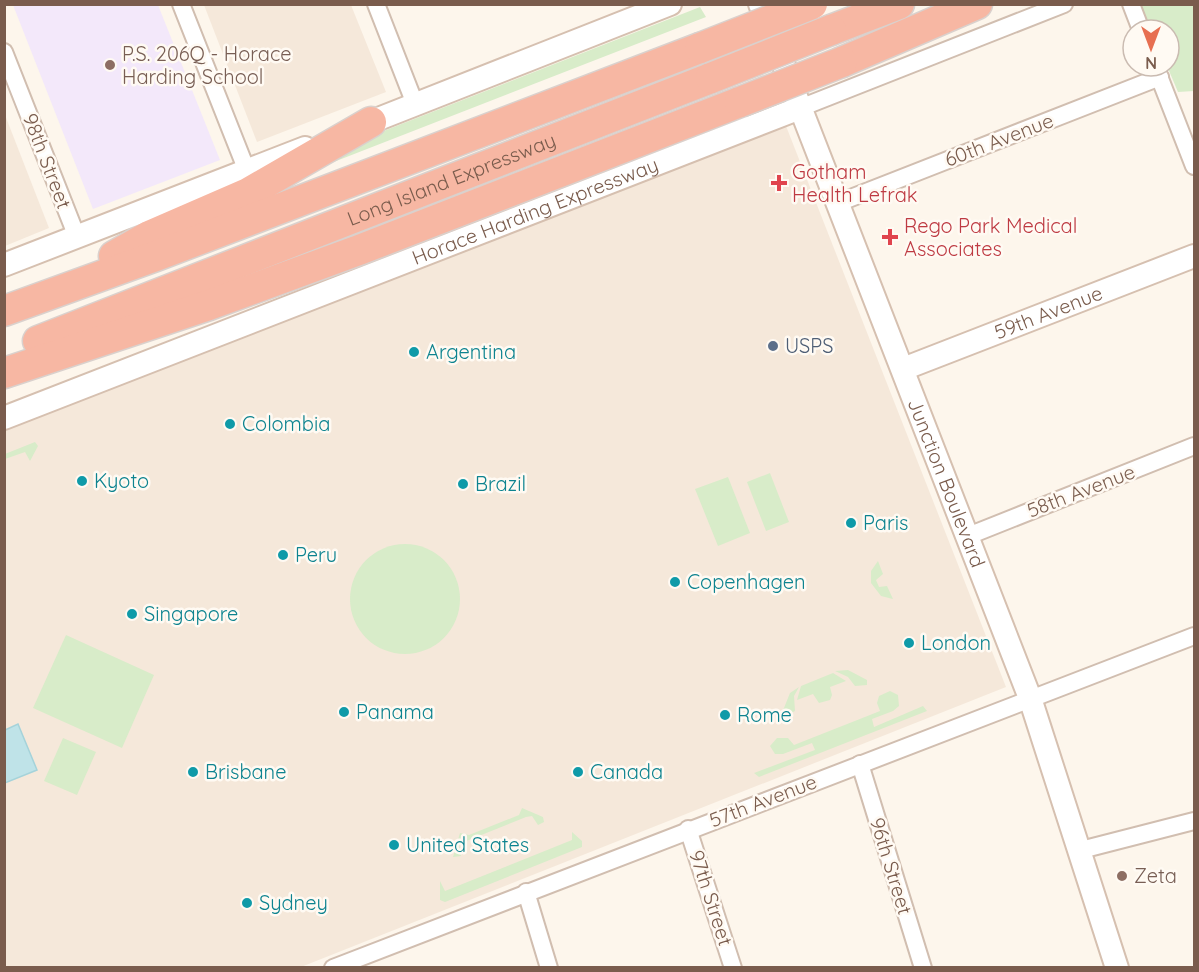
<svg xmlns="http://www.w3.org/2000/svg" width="1199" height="972" viewBox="0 0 1199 972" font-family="Quicksand,sans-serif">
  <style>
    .residential { fill: #f5e8da }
    .education { fill: #f3e8fa }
    .green { fill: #d8ecc9 }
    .water { fill: #bfe3e8; stroke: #a5d3da; stroke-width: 1.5 }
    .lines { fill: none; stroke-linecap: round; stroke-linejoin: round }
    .street-casing { stroke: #d1beb0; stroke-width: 20 }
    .secondary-casing { stroke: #d6c0b0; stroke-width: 26 }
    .highway-casing { stroke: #dad1cd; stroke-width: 33 }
    .street { stroke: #fff; stroke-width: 16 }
    .secondary { stroke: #fff; stroke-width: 22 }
    .highway { stroke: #f7b7a3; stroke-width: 30 }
    .highway-bridge-casing { stroke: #dad1cd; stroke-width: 33; stroke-linecap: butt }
    .highway-bridge { stroke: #f7b7a3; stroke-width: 30 }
    .education-dot { fill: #8d6e63; stroke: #fffaf3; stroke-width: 2 }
    .health-dot { fill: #e0444e; stroke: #fffaf3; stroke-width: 2 }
    .service-dot { fill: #5c6f8a; stroke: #fffaf3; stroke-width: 2 }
    .culture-dot { fill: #0f9aa8; stroke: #fffaf3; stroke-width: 2 }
    .labels { text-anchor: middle; stroke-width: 5; stroke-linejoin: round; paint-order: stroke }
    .education-label { font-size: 20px; fill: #785e54; stroke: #fffaf3; text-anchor: start }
    .street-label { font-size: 20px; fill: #7a5c4d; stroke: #fffaf3 }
    .health-label { font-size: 20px; fill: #be3a42; stroke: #fffaf3; text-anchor: start }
    .service-label { font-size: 20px; fill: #4e5e75; stroke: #fffaf3; text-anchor: start }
    .culture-label { font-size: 20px; fill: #0d838f; stroke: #fffaf3; text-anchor: start }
  </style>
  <rect width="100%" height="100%" fill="#fdf6ec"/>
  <!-- residential -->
  <g class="residential">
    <path d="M204 5H351L386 92 257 142Z"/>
    <path d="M5 115 49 228 5 246H4Z"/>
    <path d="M786 126 1006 687 301 967 5 968V425Z"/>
  </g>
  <!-- education -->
  <path class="education" d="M13 5H158L220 160 93 209Z"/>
  <!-- green -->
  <g class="green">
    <path d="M1140 5H1194V91L1178 92 1167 66 1169 30H1151Z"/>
    <path d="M700 7 706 17 308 172 376 134Z"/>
    <path d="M35 442 38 446 30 461 25 452 5 459V454Z"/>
    <path d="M770 473 789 522 766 531 747 482Z"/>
    <path d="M728 477 750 533 718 546 695 489Z"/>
    <circle cx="405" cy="599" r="55"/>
    <path d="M878 561 883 574 876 580 879 587 887 586 893 599 881 596 871 583V571Z"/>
    <path d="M66 635 154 675 122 748 33 708Z"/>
    <path d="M848 670 867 680V685L855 686 848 677 835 671Z"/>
    <path d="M833 673 846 681 830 687 832 695 830 700 819 703 813 694 797 700 801 686Z"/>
    <path d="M799 687 794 696 795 711 784 717 782 713 790 693Z"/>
    <path d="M890 691 898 695 899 706 893 711 872 719 874 727 923 706 927 711 759 777 754 773 815 750 812 743 783 754H775L770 746 777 738H788L794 745 875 713 880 711 877 703 879 696Z"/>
    <path d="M63 738 96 752 77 795 44 781Z"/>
    <path d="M522 808 543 817 544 822 538 825 532 816 526 817 459 844 461 856 453 857 460 833 469 835 519 815Z"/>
    <path d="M572 832 582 841V847L445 902 440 900V881L445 891 572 840Z"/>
  </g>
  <!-- water -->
  <path class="water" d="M18 724 37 770 5 783V730Z"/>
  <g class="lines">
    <!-- street casing -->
    <g class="street-casing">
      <g id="street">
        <path d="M181 4 247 171"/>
        <path d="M376 4 415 104"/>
        <path d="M1131 4 1141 30"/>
        <path d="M4 52 77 237"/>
        <path d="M1155 66 1194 166"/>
        <path d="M800 108 1064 4"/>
        <path d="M838 203 1160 77"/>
        <path d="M968 536 1194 446"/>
        <path d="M860 764 923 968"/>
        <path d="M688 829 733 968"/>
        <path d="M1081 850 1194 821"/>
        <path d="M526 892 549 968"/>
        <path d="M333 968 1194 636"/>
      </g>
    </g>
    <!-- secondary casing -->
    <g class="secondary-casing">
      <g id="secondary">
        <path id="s1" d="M760 4 1030 698 1117 968"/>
        <path d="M358 127 670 4"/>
        <path d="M4 265 305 148"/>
        <path id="s2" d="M903 369 1194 256"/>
        <path id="s3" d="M4 418 800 108"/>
      </g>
    </g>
    <!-- highway casing -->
    <g class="highway-casing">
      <g id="highway">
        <path d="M831 30 899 4"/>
        <path d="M842 62 977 4"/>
        <path d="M114 256 149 236 248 193 371 122"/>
        <path d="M4 311 156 256 700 48"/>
        <path id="s4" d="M38 341 711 78"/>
        <path d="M4 373 209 305 359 250 740 102"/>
      </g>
    </g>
    <!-- street -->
    <use href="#street" class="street"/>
    <!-- secondary -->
    <use href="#secondary" class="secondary"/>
    <!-- highway -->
    <use href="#highway" class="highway"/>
    <!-- highway-bridge casing -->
    <g class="highway-bridge-casing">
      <g id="highway-bridge">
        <path d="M700 48 812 4"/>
        <path d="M711 78 831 30"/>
        <path d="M740 102 842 62"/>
      </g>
    </g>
    <!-- highway-bridge -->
    <use href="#highway-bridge" class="highway-bridge"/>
  </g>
  <!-- markers -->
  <g class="education-dot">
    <circle cx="110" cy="65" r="6"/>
    <circle cx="1122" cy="876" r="6"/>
  </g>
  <g class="health-dot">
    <path d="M776 174h6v6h6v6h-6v6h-6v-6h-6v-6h6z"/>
    <path d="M887 228h6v6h6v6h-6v6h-6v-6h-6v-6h6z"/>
  </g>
  <circle class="service-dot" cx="773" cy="346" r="6"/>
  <g class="culture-dot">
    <circle cx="414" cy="352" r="6"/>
    <circle cx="230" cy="424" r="6"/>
    <circle cx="82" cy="481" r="6"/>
    <circle cx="463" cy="484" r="6"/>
    <circle cx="851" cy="523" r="6"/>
    <circle cx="283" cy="555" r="6"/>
    <circle cx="675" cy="582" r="6"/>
    <circle cx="132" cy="614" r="6"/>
    <circle cx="909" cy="643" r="6"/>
    <circle cx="344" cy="712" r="6"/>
    <circle cx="725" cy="715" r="6"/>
    <circle cx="193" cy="772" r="6"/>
    <circle cx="578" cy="772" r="6"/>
    <circle cx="394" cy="845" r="6"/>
    <circle cx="247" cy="903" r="6"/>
  </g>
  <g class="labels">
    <!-- education labels -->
    <g class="education-label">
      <text x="122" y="61">P.S. 206Q - Horace<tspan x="122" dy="23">Harding School</tspan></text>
      <text x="1134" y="883">Zeta</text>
    </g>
    <!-- street labels -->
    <g class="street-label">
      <text transform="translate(999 140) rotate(-21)" y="7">60th Avenue</text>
      <text transform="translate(47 161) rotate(69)" y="7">98th Street</text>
      <text dy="7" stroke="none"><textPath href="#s4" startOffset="444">Long Island Expressway</textPath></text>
      <text dy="7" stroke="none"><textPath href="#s3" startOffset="570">Horace Harding Expressway</textPath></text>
      <text dy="7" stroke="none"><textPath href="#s2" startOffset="156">59th Avenue</textPath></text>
      <text dy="7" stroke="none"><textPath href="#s1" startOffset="514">Junction Boulevard</textPath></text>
      <text transform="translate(1081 491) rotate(-21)" y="7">58th Avenue</text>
      <text transform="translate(763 801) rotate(-21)" y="7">57th Avenue</text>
      <text transform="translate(891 866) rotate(73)" y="7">96th Street</text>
      <text transform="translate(711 898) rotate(72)" y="7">97th Street</text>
    </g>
    <!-- health labels -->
    <g class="health-label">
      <text x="792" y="179">Gotham<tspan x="792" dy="23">Health Lefrak</tspan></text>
      <text x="904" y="233">Rego Park Medical<tspan x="904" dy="23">Associates</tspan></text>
    </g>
    <!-- service labels -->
    <g class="service-label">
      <text x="785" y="353">USPS</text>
    </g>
    <!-- culture labels -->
    <g class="culture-label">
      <text x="426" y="359">Argentina</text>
      <text x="242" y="431">Colombia</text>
      <text x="94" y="488">Kyoto</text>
      <text x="475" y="491">Brazil</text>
      <text x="863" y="530">Paris</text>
      <text x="295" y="562">Peru</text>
      <text x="687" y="589">Copenhagen</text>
      <text x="144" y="621">Singapore</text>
      <text x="921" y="650">London</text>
      <text x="356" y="719">Panama</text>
      <text x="737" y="722">Rome</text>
      <text x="205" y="779">Brisbane</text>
      <text x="590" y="779">Canada</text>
      <text x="406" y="852">United States</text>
      <text x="259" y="910">Sydney</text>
    </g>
  </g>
  <!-- border -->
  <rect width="1199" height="972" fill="none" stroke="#7a5c4d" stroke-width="12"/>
  <!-- north arrow -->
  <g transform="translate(1151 48) rotate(180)"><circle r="28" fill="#fffaf3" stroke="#cabbb1" stroke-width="1.5"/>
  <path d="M0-4.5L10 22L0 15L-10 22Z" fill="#e76f51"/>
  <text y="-9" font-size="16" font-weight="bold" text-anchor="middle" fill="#7a5c4d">N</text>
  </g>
</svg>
